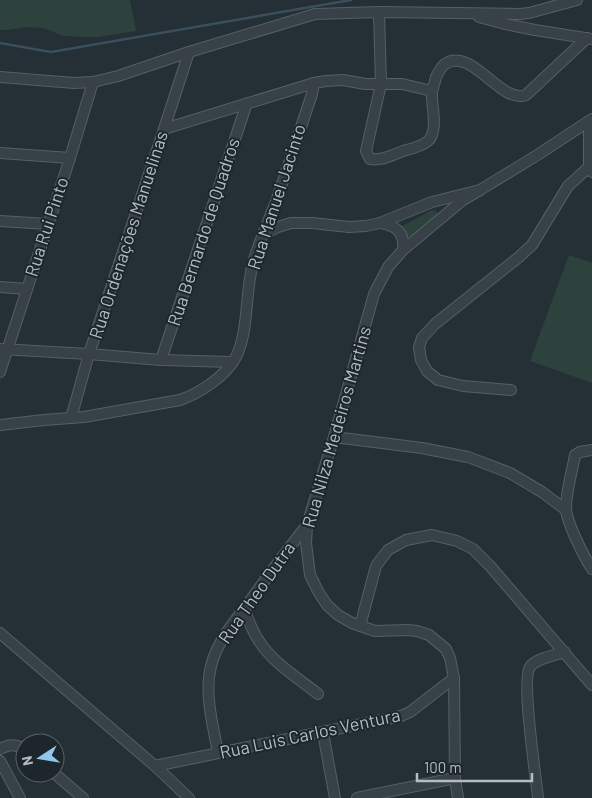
<svg xmlns="http://www.w3.org/2000/svg" width="592" height="798" viewBox="0 0 592 798" font-family="Barlow,sans-serif">
  <style>
    .green { fill: #2e423d }
    .lines { fill: none; stroke-linecap: round; stroke-linejoin: round }
    .stream { stroke: #3a4f5b; stroke-width: 2.5 }
    .minor-casing { stroke: #555f65; stroke-width: 12 }
    .minor { stroke: #374147; stroke-width: 10 }
    .labels { text-anchor: middle; stroke-width: 4; stroke-linejoin: round; paint-order: stroke }
    .street-label { font-size: 18px; fill: #b2bcc3; stroke: #1d262c }
  </style>
  <rect width="100%" height="100%" fill="#243036"/>
  <!-- green -->
  <g class="green">
    <path d="M0 0H130L136 31 98 37H86L64 36 43 28 25 27 7 30H0Z"/>
    <path d="M435 210 437 212 438 216 405 243 399 228 430 211Z"/>
    <path d="M569 255 592 263V383L530 361Z"/>
  </g>
  <g class="lines">
    <!-- stream -->
    <path class="stream" d="M0 43 51 52 351 0"/>
    <!-- minor casing -->
    <g class="minor-casing">
      <g id="minor">
        <path d="M379 12 381 84 366 151 370 159C381 161 393 155 403 151 411 149 422 146 428 141 439 131 431 105 432 92 433 87 435 82 436 77 438 73 441 67 445 64 472 46 501 105 526 95L587 38"/>
        <path d="M479 17 505 24 535 30 592 39"/>
        <path d="M0 77 74 83 93 82 118 76 189 52 315 14 379 12 520 14 529 13 577 0"/>
        <path d="M589 121V167L592 172"/>
        <path d="M164 129 314 83 326 81 343 80 365 84H402L432 91"/>
        <path d="M0 153 70 158"/>
        <path d="M0 221 48 224"/>
        <path d="M380 223C396 225 405 233 403 250"/>
        <path d="M264 234 278 227 291 223H312L349 227 366 226 380 223 432 202 480 190 539 154 592 119"/>
        <path d="M0 287 27 289"/>
        <path d="M0 349 89 354 161 360 232 362"/>
        <path d="M161 360 247 103"/>
        <path d="M0 372 70 158 93 82"/>
        <path d="M511 390 463 386 438 380 427 371 421 360 419 347 422 338 435 324 519 257 532 245 568 186 589 167"/>
        <path d="M71 418 89 354 164 129 189 52"/>
        <path d="M0 425 44 420 84 417 180 400C200 393 226 376 236 357 249 331 245 292 253 263 259 241 269 220 277 199 289 164 300 129 312 94L314 83"/>
        <path d="M334 437 422 448 468 457 510 473 542 492 566 510"/>
        <path d="M592 450 580 452 575 455C572 472 566 491 566 509 567 523 584 557 592 569"/>
        <path d="M244 608C248 619 252 631 259 641 273 663 298 678 318 694"/>
        <path d="M360 626 376 566 388 550 406 540 432 535 457 541 473 549 490 566 592 685"/>
        <path d="M0 633 155 766 189 798"/>
        <path d="M323 733 335 798"/>
        <path d="M0 749C10 744 15 744 25 749"/>
        <path d="M218 753C213 725 204 694 211 666 218 639 236 620 252 598 270 573 288 549 307 525"/>
        <path d="M0 761 20 798"/>
        <path d="M155 766 401 716 410 712 454 678"/>
        <path d="M54 773 83 798"/>
        <path d="M357 798 455 778"/>
        <path d="M458 798 455 778 454 678 450 658 446 649 429 635 417 631 407 630 375 631 352 623 338 615 327 605 319 593 310 575 306 543 307 525 334 437 374 294 388 267 403 250 463 200 480 190"/>
        <path d="M538 798C536 777 521 680 530 667 535 659 555 655 565 652"/>
      </g>
    </g>
    <!-- minor -->
    <use href="#minor" class="minor"/>
  </g>
  <g class="labels">
    <!-- street labels -->
    <g class="street-label">
      <text transform="translate(277 197) rotate(-72)" y="6">Rua Manuel Jacinto</text>
      <text transform="translate(47 227) rotate(-72)" y="6">Rua Rui Pinto</text>
      <text transform="translate(204 232) rotate(-72)" y="6">Rua Bernardo de Quadros</text>
      <text transform="translate(129 235) rotate(-72)" y="6">Rua Ordenações Manuelinas</text>
      <text transform="translate(337 427) rotate(-74)" y="6">Rua Nilza Medeiros Martins</text>
      <text transform="translate(257 593) rotate(-55)" y="6">Rua Theo Dutra</text>
      <text transform="translate(310 734) rotate(-12)" y="6">Rua Luis Carlos Ventura</text>
    </g>
  </g>
  <!-- north arrow -->
  <g transform="translate(40 758) rotate(258)"><circle r="24" fill="#1d262c" stroke="#596268"/>
  <path d="M0-4L9 19L0 12L-9 19Z" fill="#91c5ea"/>
  <text y="-8" font-size="14" font-weight="bold" text-anchor="middle" fill="#b2bcc3">N</text>
  </g>
  <!-- scale -->
  <path d="M417 773v8h115v-8" fill="none" stroke="#b2bcc3" stroke-width="2.5"/>
  <text x="424" y="773" font-size="15" fill="#b2bcc3" stroke="#1d262c" stroke-width="4" paint-order="stroke">100 m</text>
</svg>
